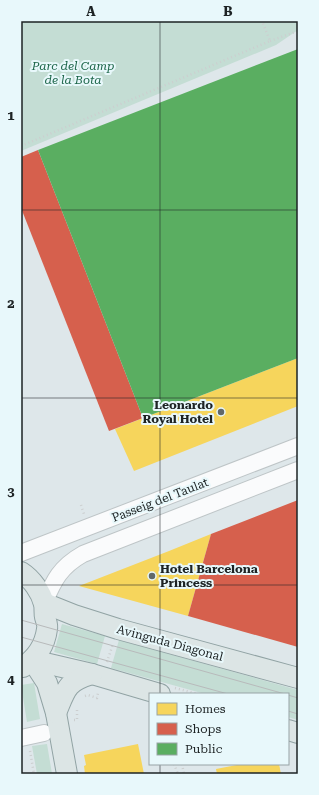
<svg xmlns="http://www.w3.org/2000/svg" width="319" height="795" viewBox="0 0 319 795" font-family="'Roboto Serif',serif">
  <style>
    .green { fill: #c4ddd4 }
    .homes { fill: #f6d55c }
    .shops { fill: #d6604d }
    .public { fill: #5aae61 }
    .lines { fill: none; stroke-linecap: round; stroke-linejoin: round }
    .minor-casing { stroke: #bec5c7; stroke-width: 18 }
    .major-casing { stroke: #91a3a4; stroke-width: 22 }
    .path { stroke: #cccecf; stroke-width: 2.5; stroke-dasharray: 1 3; stroke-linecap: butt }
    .minor { stroke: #fafbfc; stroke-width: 16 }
    .major { stroke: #dce5e5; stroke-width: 20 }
    .tram { stroke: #b8babb; stroke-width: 1 }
    .grid { fill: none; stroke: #1d2324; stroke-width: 1; stroke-opacity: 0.55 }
    .poi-dot { fill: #616869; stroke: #e8f8fb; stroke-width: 1.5 }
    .labels { text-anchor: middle; stroke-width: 4; stroke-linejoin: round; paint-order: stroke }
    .park-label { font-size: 12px; font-style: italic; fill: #1d664a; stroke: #e8f8fb }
    .poi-label { font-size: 12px; font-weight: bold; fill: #1d2324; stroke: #e8f8fb; text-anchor: end }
    .street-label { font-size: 12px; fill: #1d2324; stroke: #e8f8fb }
    .neatline { fill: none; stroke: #1d2324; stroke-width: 1.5 }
    .grid-label { font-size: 13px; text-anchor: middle; font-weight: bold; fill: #1d2324 }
  </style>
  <rect width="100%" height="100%" fill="#dee7ea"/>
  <!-- green -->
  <g class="green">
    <path d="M21 21H298V30L276 45 21 151Z"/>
    <path d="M62 624 105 636 97 664 54 652Z"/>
    <path d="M119 640 298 690V720L288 717V694H205L111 668Z"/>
    <path d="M34 683 40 719 27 722 21 685Z"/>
    <path d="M47 744 52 774H37L32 746Z"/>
  </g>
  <!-- homes -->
  <g class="homes">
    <path d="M298 358V406L134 471 115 429Z"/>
    <path d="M211 534 188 616 79 586 169 551Z"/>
    <path d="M138 744 144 774H85L84 766 86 765 84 755Z"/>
    <path d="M242 764H279L281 774H217L216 769Z"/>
  </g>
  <!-- shops -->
  <g class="shops">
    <path d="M38 150 143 418 109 431 21 208V157Z"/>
    <path d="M298 500V647L188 616 211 534Z"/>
  </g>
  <!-- public -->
  <path class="public" d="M298 49V358L143 418 38 150Z"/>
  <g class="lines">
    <!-- minor casing -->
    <g class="minor-casing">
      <g id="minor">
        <path d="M21 553 298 446"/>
        <path d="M44 603C54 580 60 567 83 554L298 470"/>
        <path d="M21 738 44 733"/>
      </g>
    </g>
    <!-- major casing -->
    <g class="major-casing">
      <g id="major">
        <path d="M21 572C32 579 41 592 44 604 45 608 44 613 45 617 46 621 48 625 47 629 45 645 36 658 23 667"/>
        <path d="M44 603 74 615 118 629 298 678"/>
        <path d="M32 660 92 674 160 694"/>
        <path d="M32 660 47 683 56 713 67 774"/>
        <path d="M56 713C66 689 66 682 92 674"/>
        <path d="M288 730 298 733"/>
      </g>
    </g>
    <!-- path -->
    <g class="path">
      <path d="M270 41 298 31"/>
      <path d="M21 146 270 41 262 21"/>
      <path d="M81 505 84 514"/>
      <path d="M107 662 113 644"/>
      <path d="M175 688 198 694"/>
      <path d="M85 696 88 695 97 698 98 693"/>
      <path d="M74 720H77V709"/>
      <path d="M30 751 34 774"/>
      <path d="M174 764 178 774"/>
      <path d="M182 764 184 774"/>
    </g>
    <!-- minor -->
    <use href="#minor" class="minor"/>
    <!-- major -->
    <use href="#major" class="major"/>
    <!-- tram -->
    <g class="tram">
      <path d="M21 620 285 694"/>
      <path d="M21 637 228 694"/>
      <path d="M288 695 298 698"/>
      <path d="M288 711 298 714"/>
    </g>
  </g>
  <!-- grid -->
  <path class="grid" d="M160 21V694M21 210H298M21 398H298M21 585H298M160 764V774"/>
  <!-- markers -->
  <g class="poi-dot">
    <circle cx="221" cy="412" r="4"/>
    <circle cx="152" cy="576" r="4"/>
  </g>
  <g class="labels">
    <!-- park labels -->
    <g class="park-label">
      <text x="73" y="70">Parc del Camp<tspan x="73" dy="14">de la Bota</tspan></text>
    </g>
    <!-- poi labels -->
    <g class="poi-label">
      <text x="213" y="409">Leonardo<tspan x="213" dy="14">Royal Hotel</tspan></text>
      <text x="160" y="573" text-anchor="start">Hotel Barcelona<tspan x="160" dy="14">Princess</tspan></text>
    </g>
    <!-- street labels -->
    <g class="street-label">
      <text transform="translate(160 500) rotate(-21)" y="4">Passeig del Taulat</text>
      <text transform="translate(170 643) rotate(15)" y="4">Avinguda Diagonal</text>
    </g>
  </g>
  <!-- border -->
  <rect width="319" height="795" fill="none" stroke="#e8f8fb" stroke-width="44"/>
  <!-- legend -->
  <rect x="149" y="693" width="140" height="72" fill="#e8f8fb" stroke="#97a3a5"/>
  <rect x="157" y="703" width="20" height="12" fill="#f6d55c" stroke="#97a3a5"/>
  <text x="185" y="713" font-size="12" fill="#1d2324">Homes</text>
  <rect x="157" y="723" width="20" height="12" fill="#d6604d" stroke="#97a3a5"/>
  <text x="185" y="733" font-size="12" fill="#1d2324">Shops</text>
  <rect x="157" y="743" width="20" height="12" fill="#5aae61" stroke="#97a3a5"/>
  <text x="185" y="753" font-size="12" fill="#1d2324">Public</text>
  <rect x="22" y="22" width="275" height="751" class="neatline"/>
  <g class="grid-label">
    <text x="91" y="16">A</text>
    <text x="228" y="16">B</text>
    <text x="11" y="120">1</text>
    <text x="11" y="308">2</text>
    <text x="11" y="496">3</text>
    <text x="11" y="684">4</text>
  </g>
</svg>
